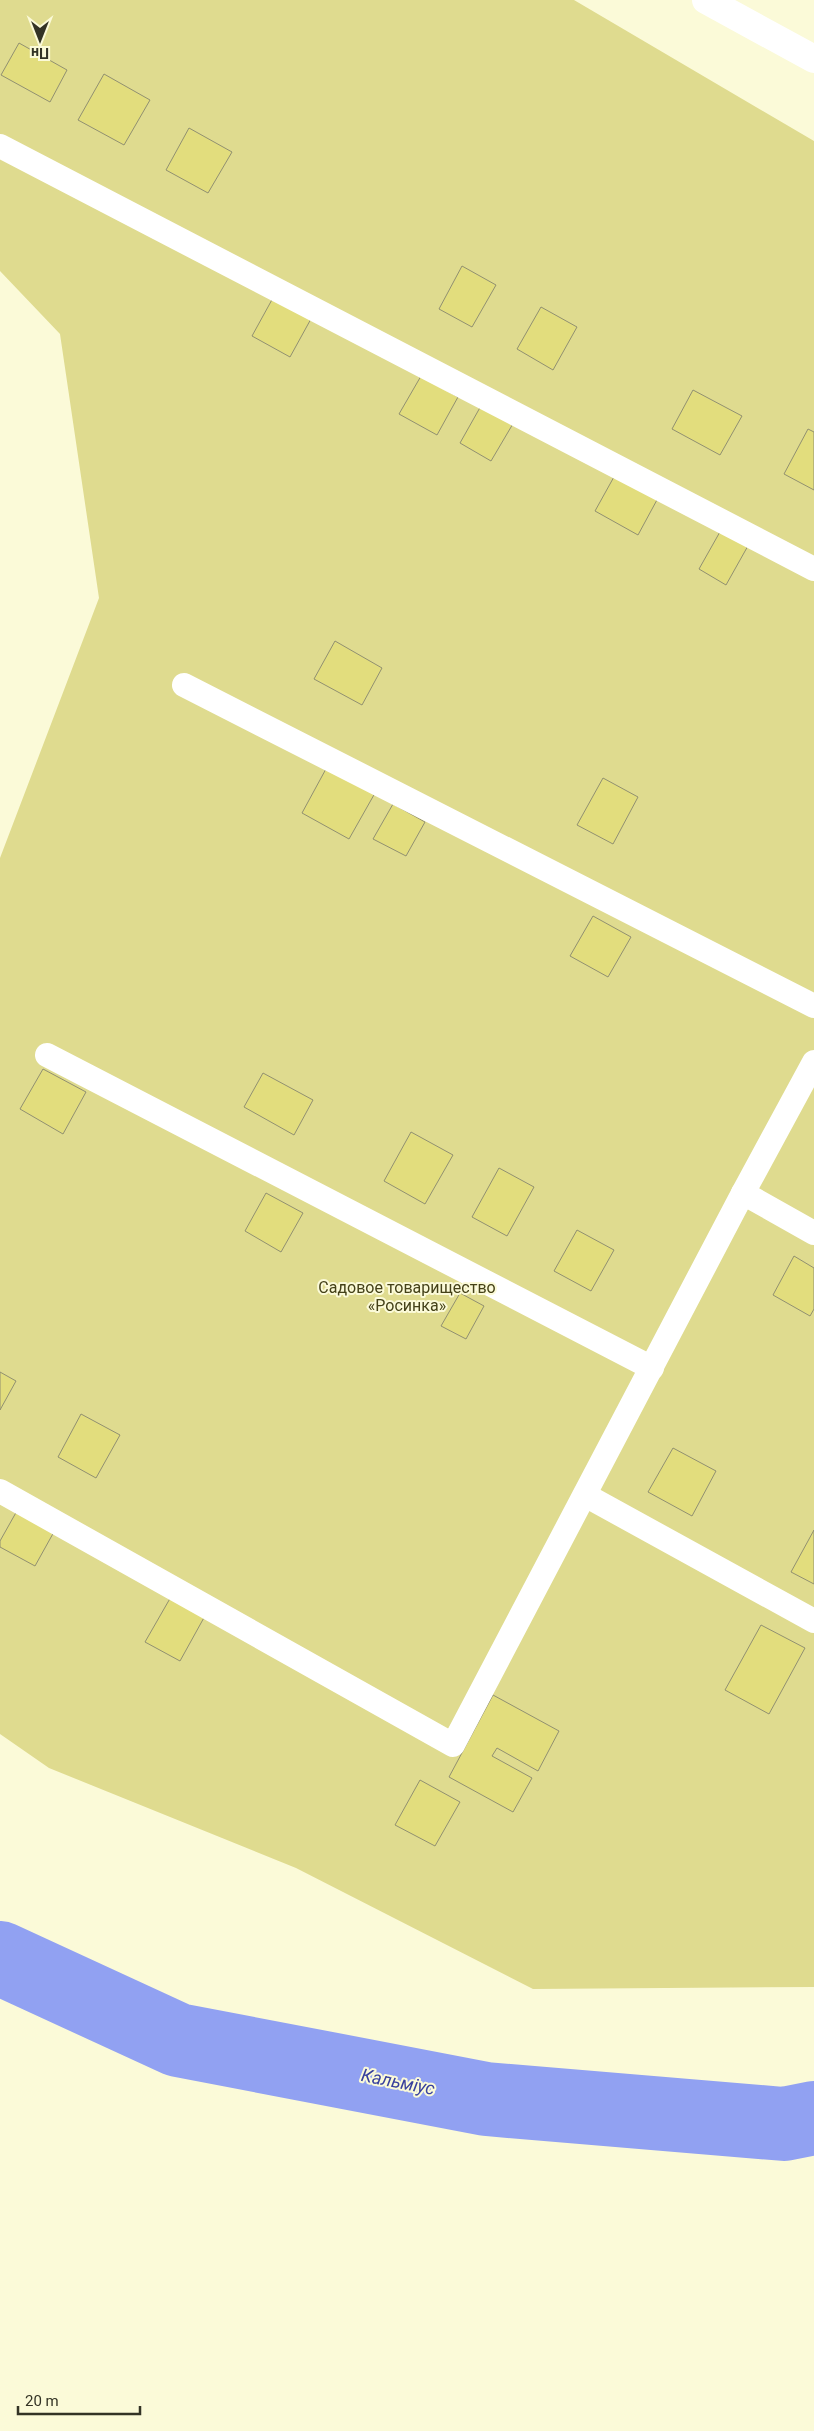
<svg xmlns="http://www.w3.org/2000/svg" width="814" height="2431" viewBox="0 0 814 2431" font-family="Roboto,sans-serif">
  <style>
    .green { fill: #dfdb8f }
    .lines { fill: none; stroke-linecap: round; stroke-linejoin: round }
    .river { stroke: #91a1f2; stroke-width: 74 }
    .building { fill: #e2dd7d; stroke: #919071 }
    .service { stroke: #fff; stroke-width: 24 }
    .minor { stroke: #fff; stroke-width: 28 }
    .labels { text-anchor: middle; stroke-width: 4; stroke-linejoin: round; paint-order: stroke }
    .park-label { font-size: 16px; fill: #444118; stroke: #fbfad8 }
    .water-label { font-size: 18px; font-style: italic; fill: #38409d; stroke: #fbfad8 }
  </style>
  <rect width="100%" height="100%" fill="#fbfad8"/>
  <!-- green -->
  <path class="green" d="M0 0H574L814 141V1987L533 1989 296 1868 49 1768 0 1734V858L99 598 60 334 0 271Z"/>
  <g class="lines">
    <!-- river -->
    <path class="river" d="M0 1958 178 2040 486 2099 784 2124 814 2118"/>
  </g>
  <!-- building -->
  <g class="building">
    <path d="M19 43 67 70 50 102 1 75Z"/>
    <path d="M104 74 150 100 124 145 78 120Z"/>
    <path d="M189 128 232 152 208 193 166 170Z"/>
    <path d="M462 266 496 285 472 327 439 309Z"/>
    <path d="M274 296 312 317 290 357 252 336Z"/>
    <path d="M541 307 577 327 553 370 517 349Z"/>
    <path d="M421 376 458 397 437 435 399 414Z"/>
    <path d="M693 390 742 416 720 455 672 429Z"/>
    <path d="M482 404 514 422 491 461 460 443Z"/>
    <path d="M808 429 814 432V490L784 474Z"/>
    <path d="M615 475 658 498 638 535 595 511Z"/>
    <path d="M721 530 749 544 726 585 699 569Z"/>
    <path d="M335 641 382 668 362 705 314 679Z"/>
    <path d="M327 767 375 793 349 839 302 813Z"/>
    <path d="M603 778 638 797 613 844 577 825Z"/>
    <path d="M393 804 425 822 406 856 373 839Z"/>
    <path d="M593 916 631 937 608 977 570 956Z"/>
    <path d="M43 1069 86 1092 63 1134 20 1109Z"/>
    <path d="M263 1073 313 1100 294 1135 244 1107Z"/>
    <path d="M411 1132 453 1155 425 1204 384 1181Z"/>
    <path d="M499 1168 534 1187 507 1236 472 1217Z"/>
    <path d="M266 1193 303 1213 281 1252 245 1231Z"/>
    <path d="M577 1230 614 1250 591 1291 554 1271Z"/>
    <path d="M794 1256 814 1268V1309L810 1316 773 1295Z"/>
    <path d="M460 1293 484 1306 466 1339 441 1326Z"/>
    <path d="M0 1372 16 1381 0 1410Z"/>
    <path d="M81 1414 120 1435 96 1478 58 1457Z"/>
    <path d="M673 1448 716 1471 692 1516 648 1492Z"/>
    <path d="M18 1509 55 1530 35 1566 0 1547V1541Z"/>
    <path d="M814 1530V1584L791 1572Z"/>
    <path d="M172 1595 206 1614 180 1661 145 1642Z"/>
    <path d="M761 1625 805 1648 769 1714 725 1690Z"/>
    <path d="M493 1695 559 1731 538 1771 497 1748 492 1756 532 1778 513 1812 449 1777Z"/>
    <path d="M420 1780 460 1802 435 1846 395 1825Z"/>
  </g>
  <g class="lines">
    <!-- service -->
    <g class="service">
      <path d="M0 146 814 569"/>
      <path d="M184 685 814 1006"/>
      <path d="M47 1055 652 1368"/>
      <path d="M743 1193 814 1233"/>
      <path d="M0 1491 453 1745 743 1193 814 1062"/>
      <path d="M585 1495 814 1621"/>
    </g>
    <!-- minor -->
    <path class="minor" d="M706 0 814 59"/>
  </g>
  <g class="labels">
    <!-- park labels -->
    <g class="park-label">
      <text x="407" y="1293">Садовое товарищество<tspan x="407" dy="18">«Росинка»</tspan></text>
    </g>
    <!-- water labels -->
    <g class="water-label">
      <text transform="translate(398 2082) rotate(11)" y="6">Кальміус</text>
    </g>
  </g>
  <!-- north arrow -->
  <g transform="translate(40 40) rotate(180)" stroke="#fbfad8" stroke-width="4" paint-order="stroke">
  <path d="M0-4L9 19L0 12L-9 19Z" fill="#333325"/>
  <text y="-8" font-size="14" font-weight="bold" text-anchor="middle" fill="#333325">Пн</text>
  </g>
  <!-- scale -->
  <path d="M18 2406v8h122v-8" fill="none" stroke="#333325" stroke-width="2.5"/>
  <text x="25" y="2406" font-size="15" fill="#333325" stroke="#fbfad8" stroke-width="4" paint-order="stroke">20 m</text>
</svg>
